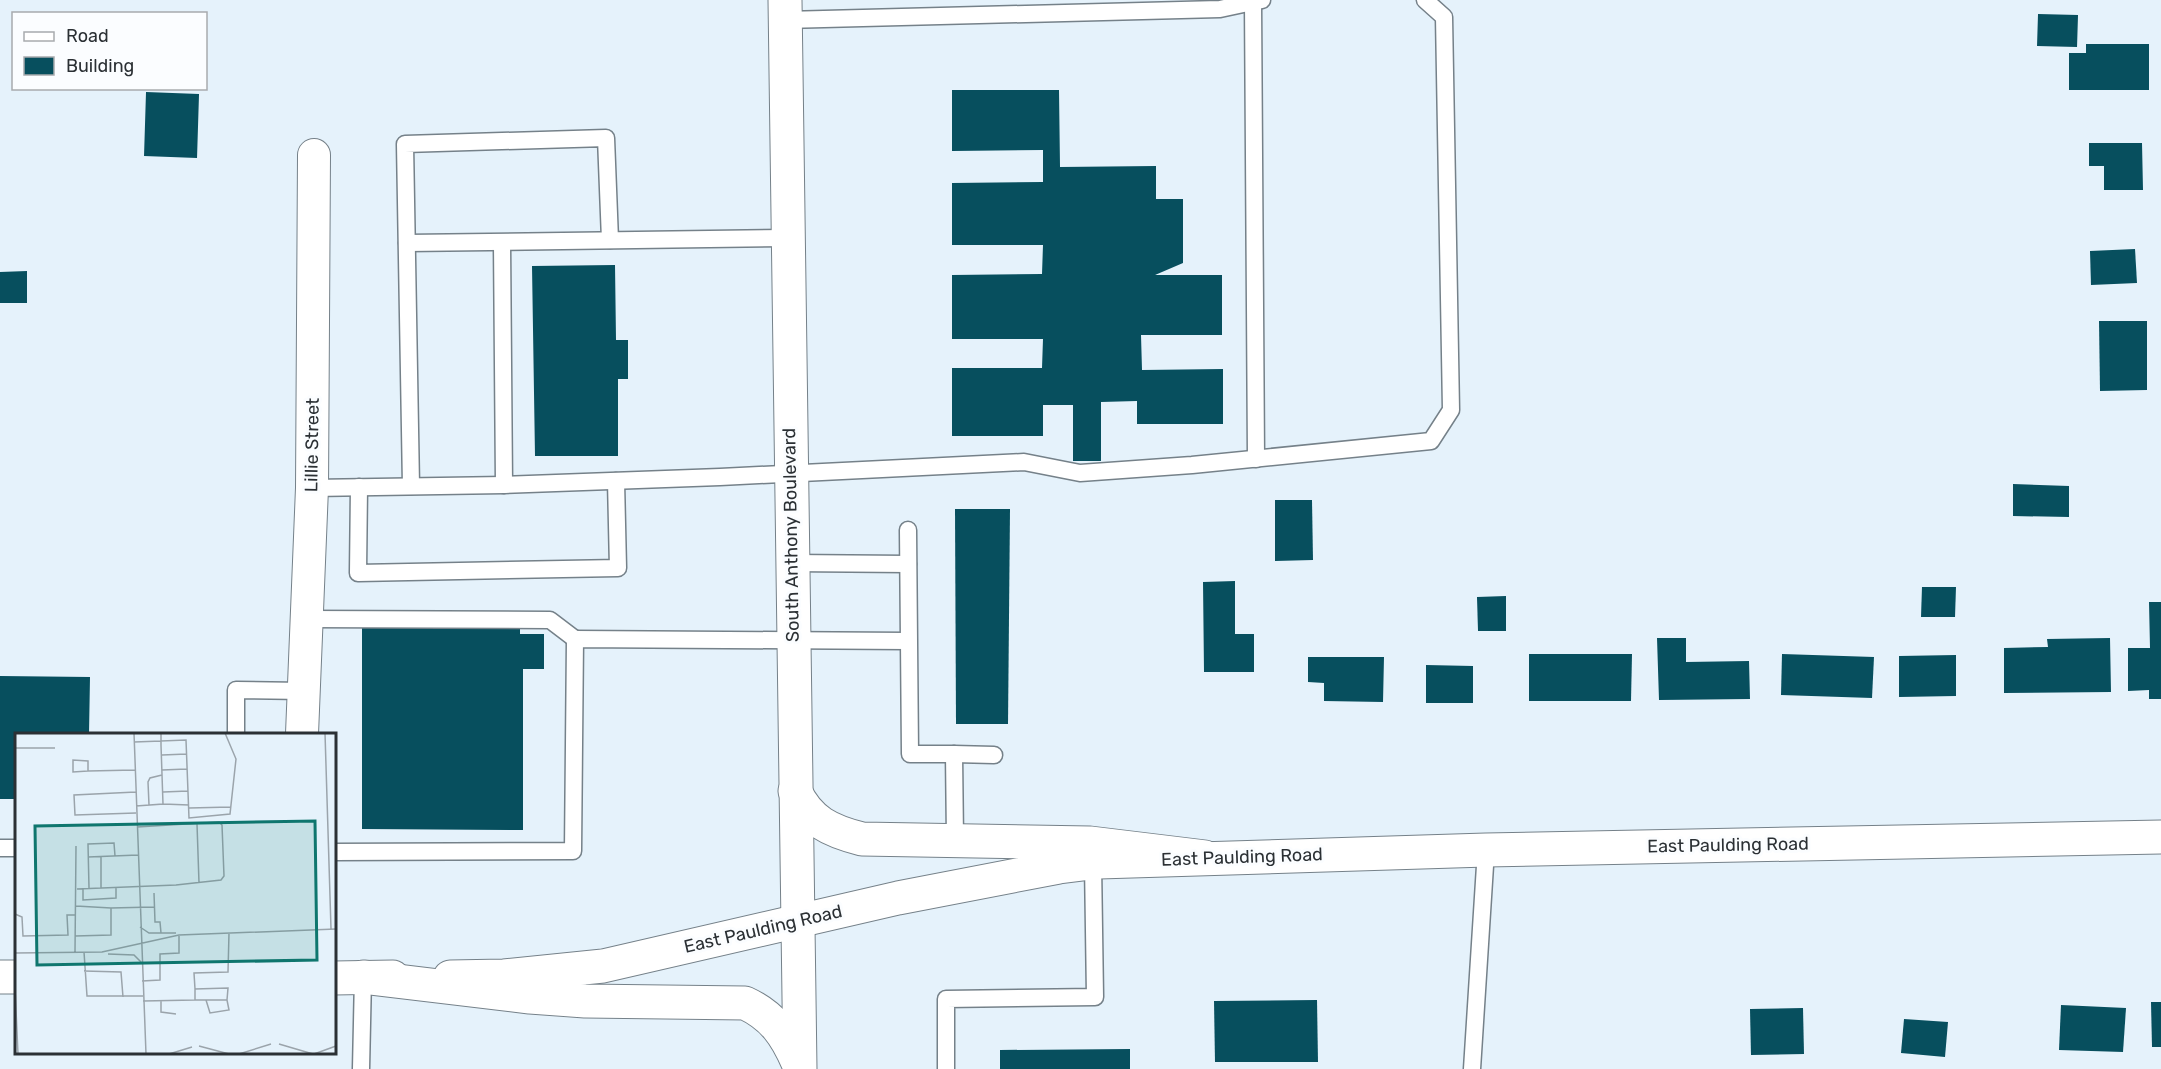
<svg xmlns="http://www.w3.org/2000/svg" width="2161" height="1069" viewBox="0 0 2161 1069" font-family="Rubik,sans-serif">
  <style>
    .building { fill: #074f5e }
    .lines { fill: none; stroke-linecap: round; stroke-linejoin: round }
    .lane-casing { stroke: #758189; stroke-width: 19 }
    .street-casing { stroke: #758189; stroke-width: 34 }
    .secondary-casing { stroke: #758189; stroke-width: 35 }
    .primary-casing { stroke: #758189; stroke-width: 35 }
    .lane { stroke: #fff; stroke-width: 16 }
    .street { stroke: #fff; stroke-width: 32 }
    .secondary { stroke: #fff; stroke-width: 33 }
    .primary { stroke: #fff; stroke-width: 33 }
    .labels { text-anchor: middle; stroke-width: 6; stroke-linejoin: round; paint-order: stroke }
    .street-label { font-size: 18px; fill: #2b3034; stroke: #fbfdff }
    .inset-road { fill: none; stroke: #9ba4ab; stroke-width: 1.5 }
    .view { fill: #0f766e; fill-opacity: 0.15; stroke: #0f766e; stroke-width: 3 }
    .inset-edge { fill: none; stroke: #2b3034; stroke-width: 3 }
  </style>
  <rect width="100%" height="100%" fill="#e5f2fb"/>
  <!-- building -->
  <g class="building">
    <path d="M2038 14 2078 15 2077 47 2037 46Z"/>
    <path d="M2086 44H2149V90H2069V53H2086Z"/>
    <path d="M952 90H1059L1060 167 1156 166V199H1183V263L1155 275H1222V335H1141L1142 370 1223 369V424H1137V401L1101 402V461H1073V405H1043V436H952V368H1042L1043 339H952V275L1042 274 1043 245H952V183L1043 182V150L952 151Z"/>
    <path d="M146 92 199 94 197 158 144 156Z"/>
    <path d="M2089 143H2142L2143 190H2104V166H2089Z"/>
    <path d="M2135 249 2137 283 2091 285 2090 251Z"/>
    <path d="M615 265 616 340H628V379H618V456H535L532 266Z"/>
    <path d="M27 271V303H0V272Z"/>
    <path d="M2099 321H2147V390L2100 391Z"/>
    <path d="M2013 484 2069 486V517L2013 516Z"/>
    <path d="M1275 500H1312L1313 560 1275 561Z"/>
    <path d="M955 509H1010L1008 724H956Z"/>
    <path d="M1235 581V634H1254V672H1204L1203 582Z"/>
    <path d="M1922 587H1956L1955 617H1921Z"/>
    <path d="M1506 596V631H1478L1477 597Z"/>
    <path d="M2149 602H2161V699H2149V690L2128 691V648H2150Z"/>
    <path d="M362 628H520V634H544V669H523V830L362 829Z"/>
    <path d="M1657 638H1686V662L1749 661 1750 699 1659 700Z"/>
    <path d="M2110 638 2111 692 2004 693V648L2048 647 2047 639Z"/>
    <path d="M1529 654H1632L1631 701H1529Z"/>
    <path d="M1782 654 1874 657 1872 698 1781 695Z"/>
    <path d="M1956 655V696L1899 697V656Z"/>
    <path d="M1308 657H1384L1383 702 1324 701V683L1308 682Z"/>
    <path d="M1426 665 1473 666V703H1426Z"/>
    <path d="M0 676 90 677 89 734H16V799H0Z"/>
    <path d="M1317 1000 1318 1062H1215L1214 1001Z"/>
    <path d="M2151 1002H2161V1047H2152Z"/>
    <path d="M2061 1005 2126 1008 2123 1052 2059 1050Z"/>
    <path d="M1803 1008 1804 1054 1751 1055 1750 1009Z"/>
    <path d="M1904 1019 1948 1022 1945 1057 1901 1053Z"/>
    <path d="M1130 1049V1069H1000V1050Z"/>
  </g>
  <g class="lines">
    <!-- lane casing -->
    <g class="lane-casing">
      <g id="lane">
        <path d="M1253 2 1256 459"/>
        <path d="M785 20 1220 9 1262 0"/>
        <path d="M407 243 787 238"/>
        <path d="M502 243 504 485"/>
        <path d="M411 486 405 144 606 138 610 240"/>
        <path d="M359 487 358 573 618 568 616 481"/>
        <path d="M312 488 504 485 720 477 1024 462 1080 473 1192 465 1431 441 1451 410 1444 17 1425 0"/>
        <path d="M908 530 910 754H954L955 840"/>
        <path d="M791 563 908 564"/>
        <path d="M307 619 550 620 575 639"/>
        <path d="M236 734V690L304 691"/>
        <path d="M954 754 994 755"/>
        <path d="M0 848H16"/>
        <path d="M334 852 573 851 575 639 908 641"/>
        <path d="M361 1069 363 977"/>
        <path d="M946 1069V999L1095 997 1093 863"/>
        <path d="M1472 1069 1486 850"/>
      </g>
    </g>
    <!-- street casing -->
    <g class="street-casing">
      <path id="street" d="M302 734 312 488 314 155"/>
    </g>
    <!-- secondary casing -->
    <g class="secondary-casing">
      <g id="secondary">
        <path d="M0 977H16"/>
        <path d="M450 977 504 976 603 966 898 898 1059 867 1099 862 1486 850 2161 837"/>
        <path d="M334 978 393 977"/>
      </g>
    </g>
    <!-- primary casing -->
    <g class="primary-casing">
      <g id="primary">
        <path d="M785 0 800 1069"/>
        <path d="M795 791C809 821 830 831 862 839L1090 843 1205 857"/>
        <path d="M363 977 530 997 585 1001 745 1003C773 1016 786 1035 798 1063"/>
      </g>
    </g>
    <!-- lane -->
    <use href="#lane" class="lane"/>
    <!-- street -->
    <use href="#street" class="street"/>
    <!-- secondary -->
    <use href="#secondary" class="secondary"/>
    <!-- primary -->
    <use href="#primary" class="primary"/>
  </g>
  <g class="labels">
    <!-- street labels -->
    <g class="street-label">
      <text transform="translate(312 445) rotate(-89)" y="6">Lillie Street</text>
      <text transform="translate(791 535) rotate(-91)" y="6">South Anthony Boulevard</text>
      <text transform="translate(1728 845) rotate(-1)" y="6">East Paulding Road</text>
      <text transform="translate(1242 857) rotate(-2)" y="6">East Paulding Road</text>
      <text transform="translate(763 929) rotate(-13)" y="6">East Paulding Road</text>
    </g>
  </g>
  <!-- overview -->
  <g transform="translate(15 733)">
    <rect width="321" height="321" fill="#e5f2fb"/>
    <path class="inset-road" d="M119 0 131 321M146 0V8L171 7 174 85 215 81 221 26 210 0M310 0 316 196M119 9 146 8V12L148 71 121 73M0 15H40M147 22 172 21M147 37 172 36M73 38V28L58 27V39L73 38 120 37M121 59 59 62 60 82 121 80M148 59 173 58M148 71 174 72M134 72 133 49 135 45 147 42M174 75 216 74M182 91 184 150M73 124 123 122M86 124V155M74 155 73 111 99 110 100 123M62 156 161 152 206 147 209 143 207 92 204 89 122 94M68 156V167L101 165V154M139 160 140 189H145L146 200M61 173 96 175M0 181 7 184 8 203 53 202 52 182H61M125 194 134 200H161M60 203 96 202V175L139 174M60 219 61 113M69 219 72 263H128M0 220 87 219 164 202 321 196M93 221 119 222 126 229M69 238 106 239 108 264M127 248 145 247V221L164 220V203M0 255 3 321M180 256 179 240 213 239 214 200M146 267V279L161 281M180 267V256L213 255 212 267M128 268 180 267H212L214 277 195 280 191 267M264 311 298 321M184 313 214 321M154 321 177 314M224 321 256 311M299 321 321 313"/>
    <path class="view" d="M300 88 302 227 22 232 20 93Z"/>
    <rect width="321" height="321" class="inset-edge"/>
  </g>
  <!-- legend -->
  <rect x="12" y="12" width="195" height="78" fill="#fbfdff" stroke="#a8abae" stroke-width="1.5"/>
  <rect x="24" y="32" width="30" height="9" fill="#ffffff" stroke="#a8abae" stroke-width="1.5"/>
  <text x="66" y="42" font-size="18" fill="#2b3034">Road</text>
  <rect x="24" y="57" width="30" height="18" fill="#074f5e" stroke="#a8abae" stroke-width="1.5"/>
  <text x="66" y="72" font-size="18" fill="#2b3034">Building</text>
</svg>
